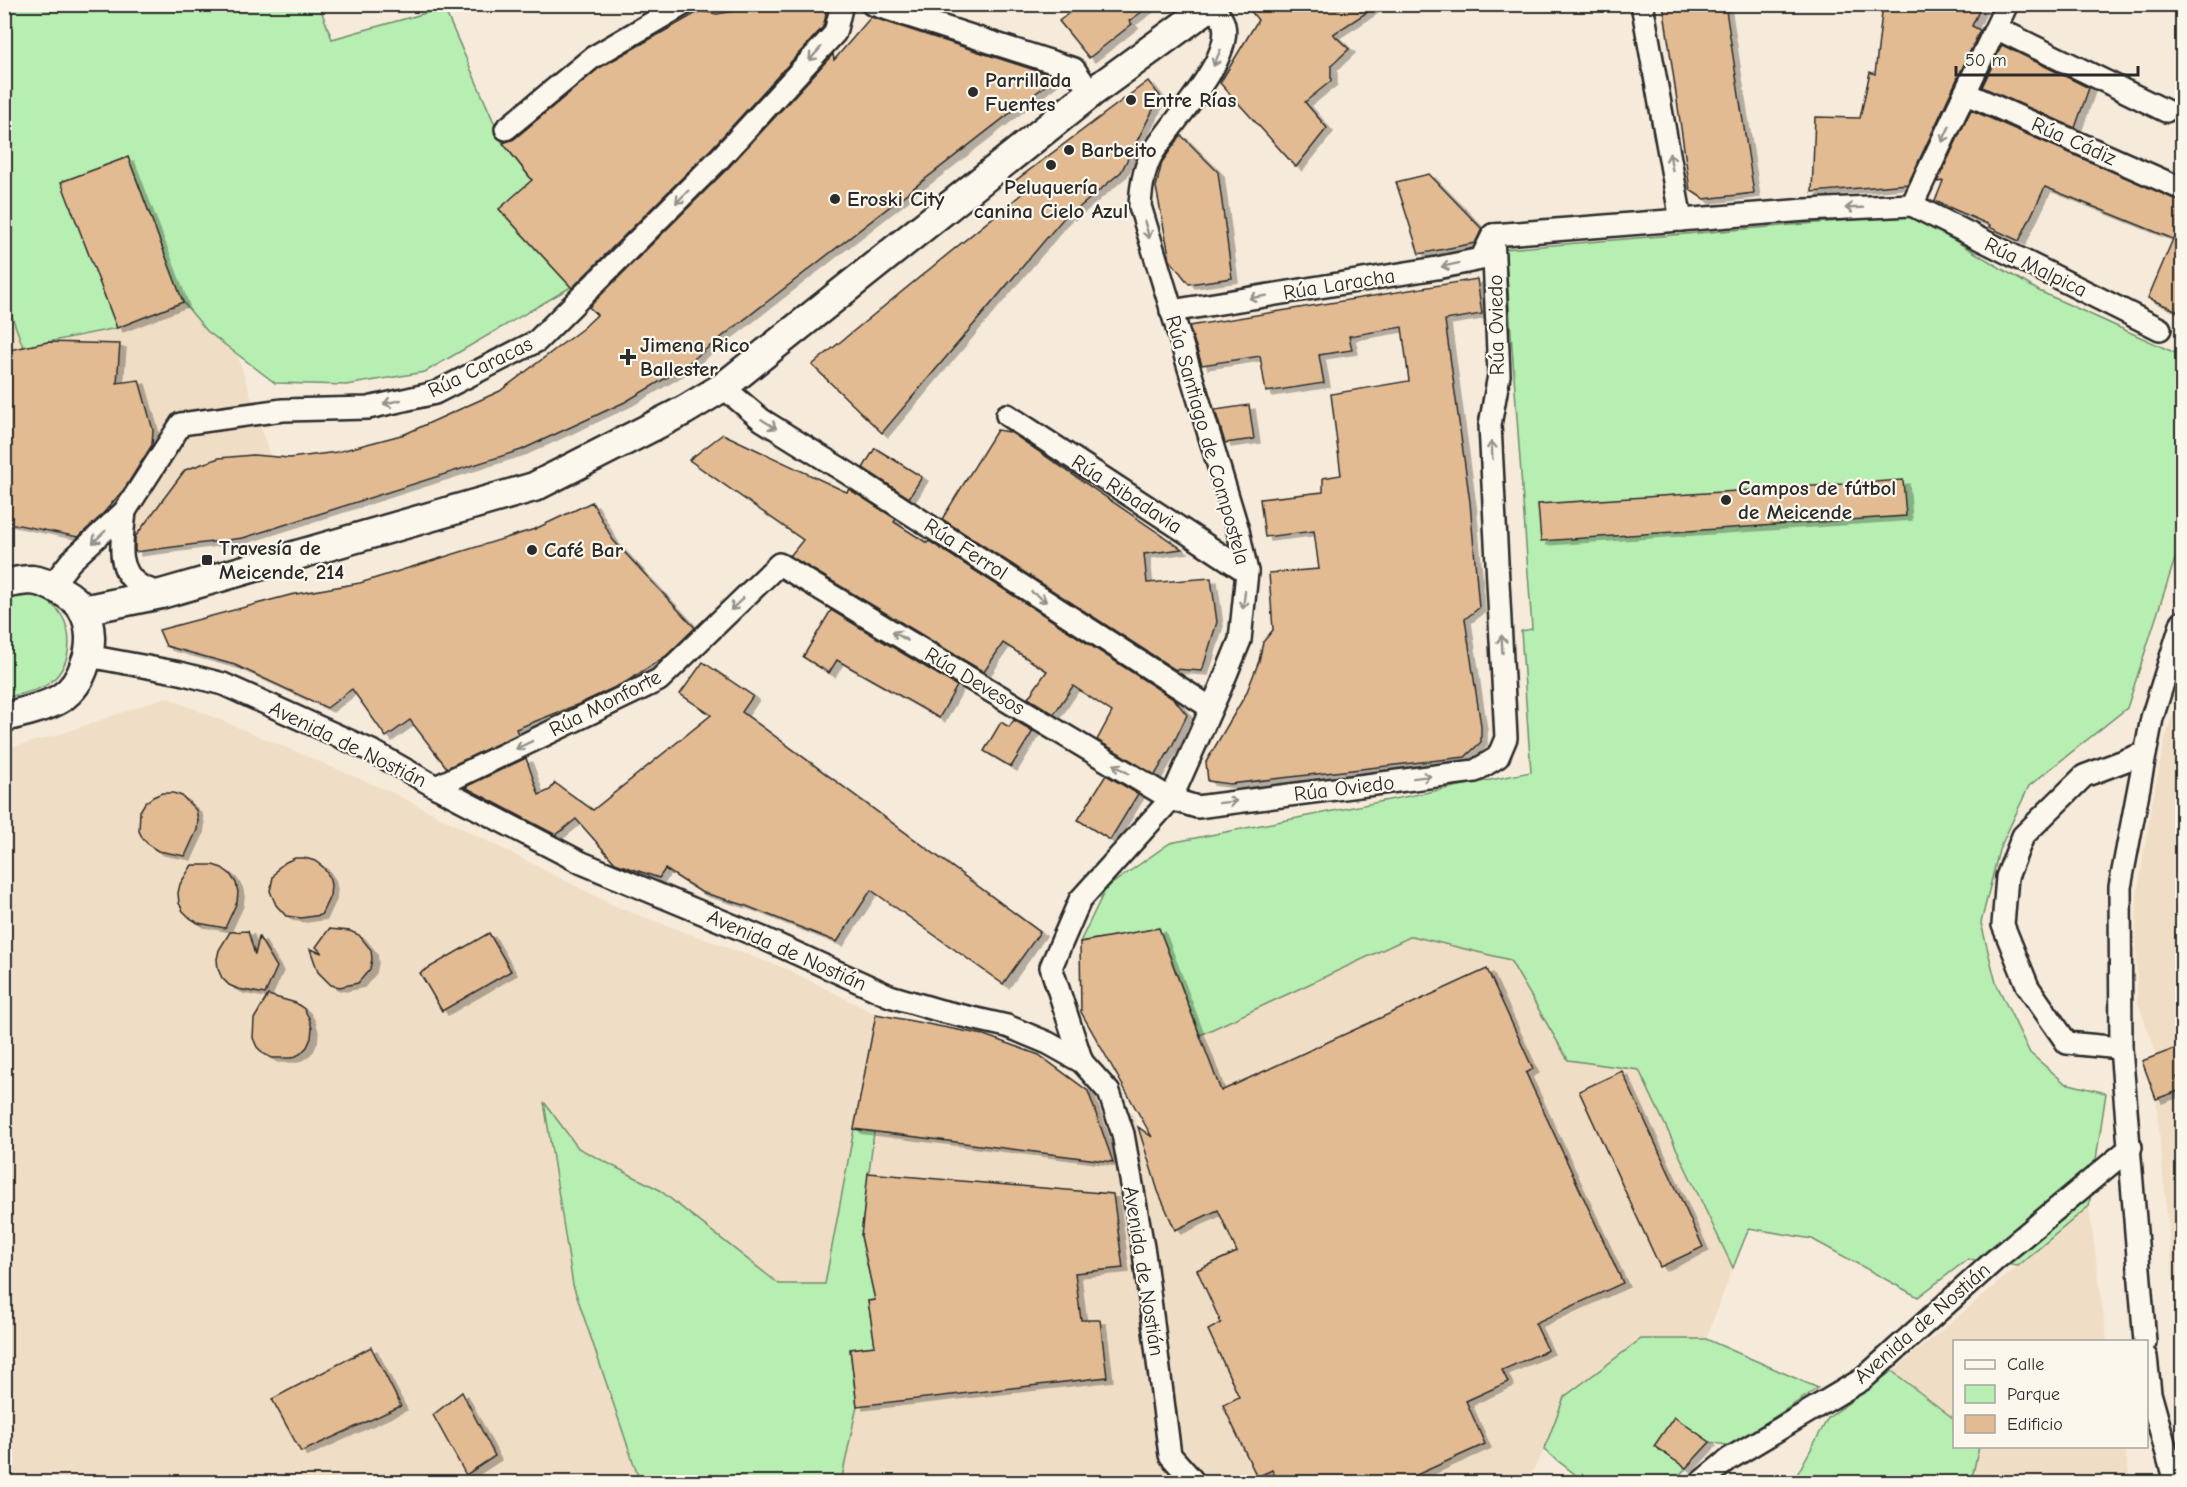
<svg xmlns="http://www.w3.org/2000/svg" width="2187" height="1487" viewBox="0 0 2187 1487" font-family="'Comic Neue',sans-serif">
  <style>
    .built { fill: #f0ddc5 }
    .green { fill: #b7eeb1; stroke: #718c6e; stroke-width: 1.5 }
    .building { fill: #e2bb93; stroke: #2b2b2b; stroke-width: 1.5; filter: url(#shadow) }
    .lines { fill: none; stroke-linecap: round; stroke-linejoin: round }
    .street-casing { stroke: #2b2b2b; stroke-width: 26 }
    .secondary-casing { stroke: #2b2b2b; stroke-width: 33 }
    .street { stroke: #fbf7ec; stroke-width: 21 }
    .secondary { stroke: #fbf7ec; stroke-width: 28 }
    .oneway { stroke: #93918c }
    .poi-dot { fill: #2b2b2b; stroke: #fbf7ec; stroke-width: 2 }
    .labels { text-anchor: middle; stroke-width: 4.5; stroke-linejoin: round; paint-order: stroke }
    .poi-label { font-size: 21px; font-weight: bold; fill: #2b2b2b; stroke: #fbf7ec; text-anchor: start }
    .street-label { font-size: 21px; fill: #2b2b2b; stroke: #fbf7ec }
  </style>
  <defs>
    <filter id="shadow"><feDropShadow dx="6" dy="4" stdDeviation="0" flood-color="#0004"/></filter>
  </defs>
  <rect width="100%" height="100%" fill="#f6ebda"/>
  <filter id="ink" filterUnits="userSpaceOnUse"><feTurbulence type="fractalNoise" baseFrequency=".0167" numOctaves="2"/><feDisplacementMap in="SourceGraphic" scale="12" xChannelSelector="R" yChannelSelector="G"/><feConvolveMatrix kernelMatrix="1 2 1 2 8 2 1 2 1" color-interpolation-filters="sRGB"/></filter>
  <g filter="url(#ink)">
    <!-- built -->
    <g class="built">
      <path d="M4 297 24 347 117 328 183 302 207 331 238 356 270 456 253 455 219 458 185 470 134 539 133 553 82 538 5 522Z"/>
      <path d="M2182 686V1373L2156 1099 2142 1061 2157 1055 2137 1000 2136 931 2137 897 2149 818 2165 739Z"/>
      <path d="M166 697 389 791 619 908 787 969 876 1014 825 1284H778L658 1189 578 1148 545 1104 622 1425 640 1482H5V749L61 734Z"/>
      <path d="M1412 936 1510 961 1568 1059 1639 1070 1733 1268 1706 1339H1641L1564 1397 1544 1450 1527 1482H841L857 1406 850 1349 875 1346 868 1301 874 1300 861 1236 874 1132 1112 1162 1088 1091 1133 1113 1154 1183 1245 1141 1221 1091 1200 1035Z"/>
      <path d="M2089 1206 2107 1341 1954 1342V1419L1893 1371Z"/>
      <path d="M1979 1446 2124 1447 2131 1482H1971Z"/>
    </g>
    <!-- green -->
    <g class="green">
      <path d="M5 4 319 5 332 39 444 8 503 143 532 180 500 210 571 287 425 372 346 385 275 383 207 331 183 302 128 157 62 182 117 328 23 347 5 297Z"/>
      <path d="M1912 215 2039 291 2182 356V537L2127 708 2029 786 1999 850 1981 923 1996 983 2030 1053 2065 1083 2106 1093 2089 1206 2018 1266 1968 1259 1918 1297 1812 1239 1749 1228 1733 1268 1639 1070 1568 1060 1510 960 1412 936 1200 1035 1159 928 1080 942 1106 888 1170 843 1531 772 1521 631 1532 629 1505 249Z"/>
      <path d="M17 594C22 595 29 594 35 596 75 606 80 662 48 684 37 692 18 694 5 698V598Z"/>
      <path d="M544 1102 578 1148 658 1189 779 1284H825L854 1129 874 1132 861 1236 875 1300 868 1301 875 1346 850 1350 857 1406 841 1482H640L573 1285Z"/>
      <path d="M1641 1339H1706L1818 1388 1731 1446 1710 1442 1674 1417 1655 1446 1686 1468 1673 1482H1585L1544 1450 1564 1397Z"/>
      <path d="M1892 1371 1954 1419V1446L1979 1447 1971 1482H1793L1828 1418Z"/>
    </g>
    <!-- building -->
    <g class="building">
      <path d="M772 4H806L825 9 826 15 823 27 711 149 572 288 499 209 532 180 503 143 514 139 599 68 700 11 717 14Z"/>
      <path d="M1080 4H1153L1129 21 1132 24 1089 58 1059 21Z"/>
      <path d="M1245 4H1380L1333 34 1349 49 1331 66V81L1305 102 1327 128 1296 167 1220 83 1258 20Z"/>
      <path d="M1663 4H1725L1754 193 1704 199 1690 190Z"/>
      <path d="M1883 4H1982L1972 26 1980 30 1908 184 1812 192 1815 117 1860 118 1870 72 1875 74Z"/>
      <path d="M871 17 1053 76 1054 79 678 371 625 402 521 450 243 538 135 552V537L185 470 219 458 253 455 290 458 337 452 405 434 500 391 582 329 597 315 589 307 729 167 833 54 834 60Z"/>
      <path d="M2002 45 2089 88 2075 128 1982 87Z"/>
      <path d="M1148 81 1160 96 1121 172 1069 216 1067 214 882 433 812 365 1024 192 1015 181Z"/>
      <path d="M1971 110 2182 202V313L2148 298 2173 239 2045 187 2019 241 1989 227 1990 225 1935 201 1943 181 1937 182Z"/>
      <path d="M1181 135 1218 172 1232 278 1189 284 1170 260 1156 187 1162 162Z"/>
      <path d="M128 157 183 302 117 328 61 182Z"/>
      <path d="M1429 174 1482 229 1475 243 1419 254 1396 182Z"/>
      <path d="M1477 279 1482 314 1445 320 1470 502 1479 608 1465 619 1481 726V742L1465 757 1230 784 1208 781 1206 762 1246 694 1259 661 1263 642 1273 630 1269 573 1319 569 1314 531 1265 537 1260 499 1323 492V478L1341 475 1331 394 1409 381 1402 327 1349 336 1352 350 1319 355 1324 383 1266 392 1260 356 1202 365 1189 326Z"/>
      <path d="M48 342 120 344 117 383 139 380 153 430 152 445 125 488 100 517 78 537 4 522V351Z"/>
      <path d="M1249 405 1254 439 1225 443 1215 410Z"/>
      <path d="M997 430 1010 432 1182 549 1144 554 1147 583 1211 578 1217 622 1202 671 1174 669 942 519Z"/>
      <path d="M723 434 842 490 847 492 849 489 896 519 894 522 927 543 929 541 1175 700 1187 715 1172 746 1155 775 1097 740 1112 712 1073 686 1054 714 1028 698 1047 671 1003 643 984 672 790 556 803 540 689 460Z"/>
      <path d="M875 448 922 477 909 498 863 468Z"/>
      <path d="M1903 480 1906 516 1541 541 1538 504Z"/>
      <path d="M592 502 613 540 695 628 666 656 626 682 579 704 516 729 518 734 447 768 410 720 386 737 352 689 327 708 235 665 166 646 159 630 290 595 360 583 535 529Z"/>
      <path d="M831 610 957 686 939 718 837 660 829 673 803 657Z"/>
      <path d="M703 662 753 696 742 712 1040 932 1003 984 871 890 837 942 744 905 701 892 665 869 659 878 615 863 576 819 556 835 465 787 526 758 539 795 550 790 555 783 593 810 711 715 680 694Z"/>
      <path d="M1014 720 1033 731 1011 767 984 751 1001 722 1009 727Z"/>
      <path d="M1106 775 1138 794 1110 840 1078 820Z"/>
      <path d="M162 793H173L182 796 196 810 198 820 197 830 185 856 158 851 150 846 143 839 139 831 140 811 145 803 153 797Z"/>
      <path d="M295 858H305L315 861 323 867 329 876 331 885 330 896 321 915 301 918 286 916 276 905 270 891 273 877 278 868 286 862Z"/>
      <path d="M192 865H213L222 868 230 874 236 883 238 892 237 902 225 928 198 923 190 918 183 911 179 903 178 893 180 884Z"/>
      <path d="M1159 928 1221 1091 1487 969 1533 1069 1526 1073 1623 1283 1535 1323 1548 1350 1502 1370 1508 1382 1466 1401 1485 1444 1401 1482H1278L1272 1470 1257 1477 1223 1405 1239 1397 1208 1330 1221 1323 1197 1270 1237 1252 1218 1210 1175 1230 1158 1191 1138 1127 1152 1137 1081 1012 1080 942Z"/>
      <path d="M329 929 350 931 359 935 371 950 372 959 370 969 358 983 340 987 331 985 318 972 310 949 322 953 316 947Z"/>
      <path d="M248 931 255 955 259 937 277 967 265 994 238 989 229 985 222 978 218 969 217 959 219 950 230 932Z"/>
      <path d="M489 933 511 971 442 1011 420 973Z"/>
      <path d="M268 995 296 1003 304 1009 309 1018 312 1028 311 1038 307 1047 300 1054 292 1058H272L264 1054 257 1047 253 1038 254 1019Z"/>
      <path d="M876 1014 984 1035 1039 1055 1088 1091 1113 1162 854 1129Z"/>
      <path d="M2182 1046V1075L2177 1077 2181 1090 2156 1099 2142 1061Z"/>
      <path d="M1622 1071 1703 1247 1660 1267 1579 1091Z"/>
      <path d="M868 1173 1113 1194 1123 1268 1075 1273 1081 1320H1100L1107 1377 857 1406 850 1349 875 1346 868 1301 875 1300 861 1236Z"/>
      <path d="M371 1347 401 1406 301 1452 272 1399Z"/>
      <path d="M462 1392 495 1456 466 1475 433 1415Z"/>
      <path d="M1674 1417 1710 1442 1686 1468 1654 1446Z"/>
    </g>
    <g class="lines">
      <!-- street casing -->
      <g class="street-casing">
        <g id="street">
          <path d="M872 4 1074 69 1091 93"/>
          <path d="M1642 4 1681 220"/>
          <path d="M1996 28 2166 111"/>
          <path d="M1965 93 2182 189"/>
          <path d="M506 129 592 58 684 4"/>
          <path d="M1912 205 2007 4"/>
          <path d="M1493 235 1806 210 1912 205 2160 329"/>
          <path d="M1171 311 1437 268 1481 259 1493 235"/>
          <path d="M723 387 762 420 849 474 1211 708"/>
          <path d="M1007 415 1247 572"/>
          <path d="M125 511C123 537 114 568 139 585 145 589 154 591 161 594"/>
          <path d="M52 585 71 561 125 511 181 424 283 410 368 408 435 393 537 341 720 158 835 33 842 4"/>
          <path d="M88 656 180 673 223 684 374 752 436 787 582 863 765 939 890 996 941 1011 1007 1026 1048 1043 1082 1062 1109 1092 1123 1134 1144 1253 1170 1455 1194 1482"/>
          <path d="M436 787 659 680 779 564 1171 799 1197 807 1475 771 1498 757 1506 738 1490 425 1499 375 1493 235"/>
          <path d="M2121 1048 2067 1043 2028 987 2003 925 2007 877 2023 836 2084 776 2145 753"/>
          <path d="M1082 1062 1051 967 1080 900 1171 799 1220 689 1240 640 1247 572 1238 530 1140 206C1141 188 1143 172 1151 156 1169 124 1232 62 1224 25 1223 18 1215 11 1212 5"/>
          <path d="M2145 1342 2121 1048 2120 887 2152 718 2182 622"/>
          <path d="M2146 1357 2150 1393 2175 1482"/>
          <path d="M1701 1482 1729 1459 1863 1379 1995 1260 2131 1147"/>
        </g>
      </g>
      <!-- secondary casing -->
      <g class="secondary-casing">
        <g id="secondary">
          <path d="M4 584C13 582 24 580 32 580 48 582 75 596 83 610 92 626 92 648 85 664 81 677 73 690 61 698 47 707 21 713 4 717"/>
          <path d="M83 610 161 594 534 487 685 410 723 387 1091 93 1213 4"/>
        </g>
      </g>
      <!-- street -->
      <use href="#street" class="street"/>
      <!-- secondary -->
      <use href="#secondary" class="secondary"/>
    </g>
    <!-- one-way arrows -->
    <defs><path id="oneway-shaft" d="M-6 0H5M1.5-3L5.5 0L1.5 3" fill="none" stroke-width="1.6" stroke-linecap="round" stroke-linejoin="round" transform="scale(1.5)"/></defs>
    <g class="oneway">
      <use href="#oneway-shaft" transform="translate(815 54) rotate(132)"/>
      <use href="#oneway-shaft" transform="translate(1217 58) rotate(113)"/>
      <use href="#oneway-shaft" transform="translate(1946 134) rotate(115)"/>
      <use href="#oneway-shaft" transform="translate(1671 162) rotate(-100)"/>
      <use href="#oneway-shaft" transform="translate(682 197) rotate(135)"/>
      <use href="#oneway-shaft" transform="translate(1854 208) rotate(178)"/>
      <use href="#oneway-shaft" transform="translate(1147 230) rotate(74)"/>
      <use href="#oneway-shaft" transform="translate(1450 265) rotate(168)"/>
      <use href="#oneway-shaft" transform="translate(1258 297) rotate(171)"/>
      <use href="#oneway-shaft" transform="translate(392 402) rotate(167)"/>
      <use href="#oneway-shaft" transform="translate(769 424) rotate(32)"/>
      <use href="#oneway-shaft" transform="translate(1492 450) rotate(-93)"/>
      <use href="#oneway-shaft" transform="translate(99 537) rotate(136)"/>
      <use href="#oneway-shaft" transform="translate(1039 597) rotate(33)"/>
      <use href="#oneway-shaft" transform="translate(1244 600) rotate(97)"/>
      <use href="#oneway-shaft" transform="translate(737 604) rotate(136)"/>
      <use href="#oneway-shaft" transform="translate(900 636) rotate(-149)"/>
      <use href="#oneway-shaft" transform="translate(1502 644) rotate(-93)"/>
      <use href="#oneway-shaft" transform="translate(524 745) rotate(154)"/>
      <use href="#oneway-shaft" transform="translate(1121 769) rotate(-149)"/>
      <use href="#oneway-shaft" transform="translate(1422 777) rotate(-7)"/>
      <use href="#oneway-shaft" transform="translate(1228 802) rotate(-7)"/>
    </g>
  </g>
  <!-- markers -->
  <g class="poi-dot">
    <circle cx="973" cy="92" r="6"/>
    <circle cx="1131" cy="100" r="6"/>
    <circle cx="1069" cy="150" r="6"/>
    <circle cx="1051" cy="165" r="6"/>
    <circle cx="835" cy="199" r="6"/>
    <path d="M625 348h6v6h6v6h-6v6h-6v-6h-6v-6h6z"/>
    <circle cx="1726" cy="500" r="6"/>
    <circle cx="532" cy="550" r="6"/>
    <rect x="201" y="554" width="12" height="12" rx="3"/>
  </g>
  <g class="labels">
    <!-- poi labels -->
    <g class="poi-label">
      <text x="985" y="87">Parrillada<tspan x="985" dy="24">Fuentes</tspan></text>
      <text x="1143" y="107">Entre Rías</text>
      <text x="1081" y="157">Barbeito</text>
      <text x="1051" y="194" text-anchor="middle">Peluquería<tspan x="1051" dy="24">canina Cielo Azul</tspan></text>
      <text x="847" y="206">Eroski City</text>
      <text x="640" y="352">Jimena Rico<tspan x="640" dy="24">Ballester</tspan></text>
      <text x="1738" y="495">Campos de fútbol<tspan x="1738" dy="24">de Meicende</tspan></text>
      <text x="219" y="555">Travesía de<tspan x="219" dy="24">Meicende, 214</tspan></text>
      <text x="544" y="557">Café Bar</text>
    </g>
    <!-- street labels -->
    <g class="street-label">
      <text transform="translate(2074 141) rotate(24)" y="7">Rúa Cádiz</text>
      <text transform="translate(2036 267) rotate(26)" y="7">Rúa Malpica</text>
      <text transform="translate(1339 284) rotate(-9)" y="7">Rúa Laracha</text>
      <text transform="translate(1496 325) rotate(-91)" y="7">Rúa Oviedo</text>
      <text transform="translate(480 367) rotate(-26)" y="7">Rúa Caracas</text>
      <text transform="translate(1208 440) rotate(74)" y="7">Rúa Santiago de Compostela</text>
      <text transform="translate(1127 494) rotate(33)" y="7">Rúa Ribadavia</text>
      <text transform="translate(966 549) rotate(33)" y="7">Rúa Ferrol</text>
      <text transform="translate(975 681) rotate(31)" y="7">Rúa Devesos</text>
      <text transform="translate(605 703) rotate(-27)" y="7">Rúa Monforte</text>
      <text transform="translate(348 744) rotate(26)" y="7">Avenida de Nostián</text>
      <text transform="translate(1344 788) rotate(-7)" y="7">Rúa Oviedo</text>
      <text transform="translate(787 950) rotate(24)" y="7">Avenida de Nostián</text>
      <text transform="translate(1144 1271) rotate(81)" y="7">Avenida de Nostián</text>
      <text transform="translate(1922 1323) rotate(-41)" y="7">Avenida de Nostián</text>
    </g>
  </g>
  <!-- margin -->
  <rect width="2187" height="1487" fill="none" stroke="#fbf7ec" stroke-width="24"/>
  <rect x="12" y="12" width="2163" height="1463" fill="none" stroke="#2b2b2b" stroke-width="2" filter="url(#ink)"/>
  <!-- legend -->
  <rect x="1953" y="1340" width="195" height="108" fill="#fbf7ec" stroke="#a8a59f" stroke-width="1.5"/>
  <rect x="1965" y="1360" width="30" height="9" fill="#fbf7ec" stroke="#a8a59f" stroke-width="1.5"/>
  <text x="2007" y="1370" font-size="18" fill="#2b2b2b">Calle</text>
  <rect x="1965" y="1385" width="30" height="18" fill="#b7eeb1" stroke="#a8a59f" stroke-width="1.5"/>
  <text x="2007" y="1400" font-size="18" fill="#2b2b2b">Parque</text>
  <rect x="1965" y="1415" width="30" height="18" fill="#e2bb93" stroke="#a8a59f" stroke-width="1.5"/>
  <text x="2007" y="1430" font-size="18" fill="#2b2b2b">Edificio</text>
  <!-- scale -->
  <path d="M1956 66v9h182v-9" fill="none" stroke="#2b2b2b" stroke-width="3"/>
  <text x="1965" y="66" font-size="18" fill="#2b2b2b" stroke="#fbf7ec" stroke-width="4.5" paint-order="stroke">50 m</text>
</svg>
